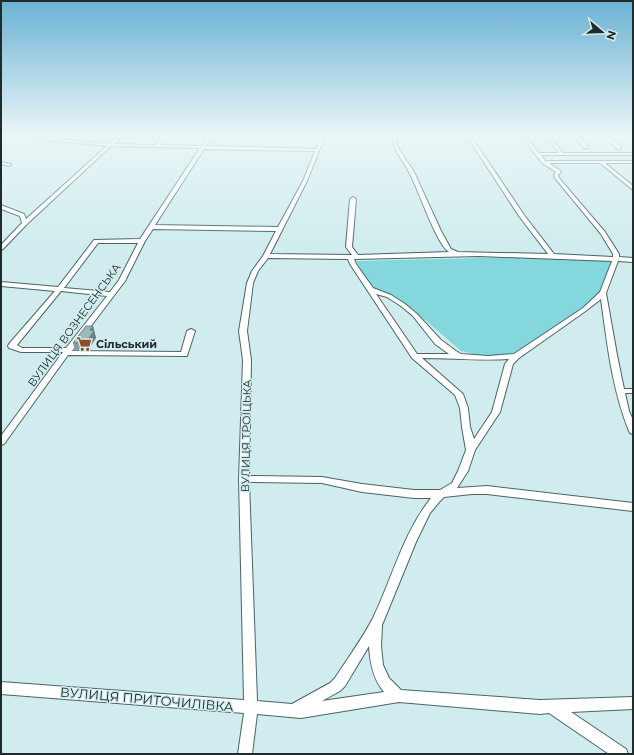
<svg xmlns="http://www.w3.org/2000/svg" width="634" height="755" viewBox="0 0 634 755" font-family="Montserrat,sans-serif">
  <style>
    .green { fill: #84d7dd }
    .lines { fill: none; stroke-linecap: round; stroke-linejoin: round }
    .minor-casing { stroke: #4a6465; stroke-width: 2 }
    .minor { fill: #fff; fill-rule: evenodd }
    .wall { fill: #869ea0 }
    .shaded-wall { fill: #6d8182 }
    .building { fill: #9cb8ba; stroke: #6d8182 }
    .labels { text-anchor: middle; stroke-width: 3; stroke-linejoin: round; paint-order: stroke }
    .street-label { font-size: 11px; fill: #202b2b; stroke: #d0ecee }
    .poi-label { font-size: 11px; font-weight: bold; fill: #202b2b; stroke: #d0ecee; text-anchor: start }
    .near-street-label { font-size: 13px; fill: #202b2b; stroke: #d0ecee }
  </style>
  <rect width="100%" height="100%" fill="#d0ecee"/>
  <!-- green -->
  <path class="green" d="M519 257 609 261 617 264 605 294 520 353 508 356 477 355 461 351 410 307 397 298 375 290 361 272 356 261Z"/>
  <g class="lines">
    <!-- minor casing -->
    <g class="minor-casing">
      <g id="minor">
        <path d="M13 136H27L109 144 118 136H122L114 144 156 145 161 136H165L160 145 202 146 209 136H213L206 146 316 149 321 136H325L307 181 270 254 352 255 346 247 350 199 353 197 356 199 352 247 358 255 449 252C436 244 418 188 409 172 402 158 393 152 392 136H396L397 146 414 172 441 231 451 249 458 252 548 254 519 216 467 136H471L524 215 554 254 613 257V254L601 234 555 178 554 175 556 172 542 163 521 136H525L539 153H559L545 136H549L563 153H633V155H541L545 161H633V163H605L633 186V190L600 163H549L561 171V172L558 175 559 178 605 232 619 254V257L633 258V262L618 261 606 293 617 355 624 389H633V393H625L629 411 633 420V434L630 433 629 431C612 389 607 343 601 299L587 310 519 358 513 364 500 412 475 450 468 471 457 488 487 486 633 503V511L487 494H472L444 497 440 501 430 513 416 542 382 625 381 646 383 665 389 678 401 690 540 700 633 697V709L571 712 626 749 628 754H609L549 713 540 714 399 702 301 718 257 714 252 754H238L244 713 1 694V682L244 700 239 479 243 360 239 331 247 283 252 271 263 256 276 231 153 229 145 241 125 281 72 351 181 352 187 331 191 329 195 331 187 356 68 355 4 444 1 445V436L63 352H21L9 348 8 346 9 344 55 291 1 286V282L58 287 94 240 140 239 200 148 111 146 27 224 3 249 1 250V245L22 223 20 216 1 209V205L24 214 26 219 107 146 15 137ZM204 149 315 151 303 181 278 227 155 225ZM98 243H138L119 280 110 292 64 288ZM479 256 612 261 600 292 583 308 514 354 488 356 461 354 456 351 441 340 417 314 405 304 391 295 373 288 356 264 354 259ZM268 258 348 259 350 264 412 358 455 395 460 408 462 427 466 450 458 471 452 483 440 490H414L362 484 322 477 249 476 251 360 247 331 253 283 258 271ZM61 291 107 296 66 348H22L17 345ZM376 294 387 297 401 306 413 316 435 344 449 354H417ZM422 358C451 358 480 361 509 359L505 364 492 412 474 439 470 427 468 408 463 394ZM249 482 322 483 362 492 414 498H431C403 533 392 579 373 618 362 639 348 658 335 678L330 683 292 704 257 701ZM369 646C370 663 373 679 384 692L322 701 340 691 345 686Z"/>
        <path d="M574 136H578L588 146V148H584Z"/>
        <path d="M604 136H608L621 147V149H617Z"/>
        <path d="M1 162 11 164V165L9 166 1 164Z"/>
      </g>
    </g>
    <!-- minor -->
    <use href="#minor" class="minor"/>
  </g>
  <!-- wall -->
  <path class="wall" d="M93 326 96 338 88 350H75L73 343Z"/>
  <!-- shaded-wall -->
  <path class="shaded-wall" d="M93 326 96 338 88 350 86 343 90 330Z"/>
  <!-- building -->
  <path class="building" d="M86 326H93L90 330 94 331 86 343H73Z"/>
  <!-- sky -->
  <linearGradient id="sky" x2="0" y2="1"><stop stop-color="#6ab1d3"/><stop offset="0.56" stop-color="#eaf6f7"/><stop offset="1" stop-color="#eaf6f7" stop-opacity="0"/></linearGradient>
  <rect width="634" height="242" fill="url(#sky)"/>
  <!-- icons -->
  <defs>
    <g id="supermarket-bare" transform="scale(1.2)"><path d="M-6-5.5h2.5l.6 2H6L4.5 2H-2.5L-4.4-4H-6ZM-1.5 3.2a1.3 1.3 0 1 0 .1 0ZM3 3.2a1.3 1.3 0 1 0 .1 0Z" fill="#904d1f" stroke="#d0ecee" stroke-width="2.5" paint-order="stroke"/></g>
  </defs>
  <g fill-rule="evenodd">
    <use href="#supermarket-bare" x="84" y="344"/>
  </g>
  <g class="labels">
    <!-- street labels -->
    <g class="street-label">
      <text transform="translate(74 325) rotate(-54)" y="4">ВУЛИЦЯ ВОЗНЕСЕНСЬКА</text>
      <text transform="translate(246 436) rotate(-89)" y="4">ВУЛИЦЯ ТРОЇЦЬКА</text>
    </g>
    <!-- poi labels -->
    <g class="poi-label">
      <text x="96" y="348">Сільський</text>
    </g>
    <!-- near-street labels -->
    <g class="near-street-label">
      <text transform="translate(147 699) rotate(5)" y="5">ВУЛИЦЯ ПРИТОЧИЛІВКА</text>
    </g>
  </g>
  <!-- border -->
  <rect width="634" height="755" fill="none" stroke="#202b2b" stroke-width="4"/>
  <!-- north arrow -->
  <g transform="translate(602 32) rotate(109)" stroke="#d0ecee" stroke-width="3" paint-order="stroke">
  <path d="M0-3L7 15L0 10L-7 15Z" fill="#202b2b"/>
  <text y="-6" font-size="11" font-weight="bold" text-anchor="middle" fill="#202b2b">N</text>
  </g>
</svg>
